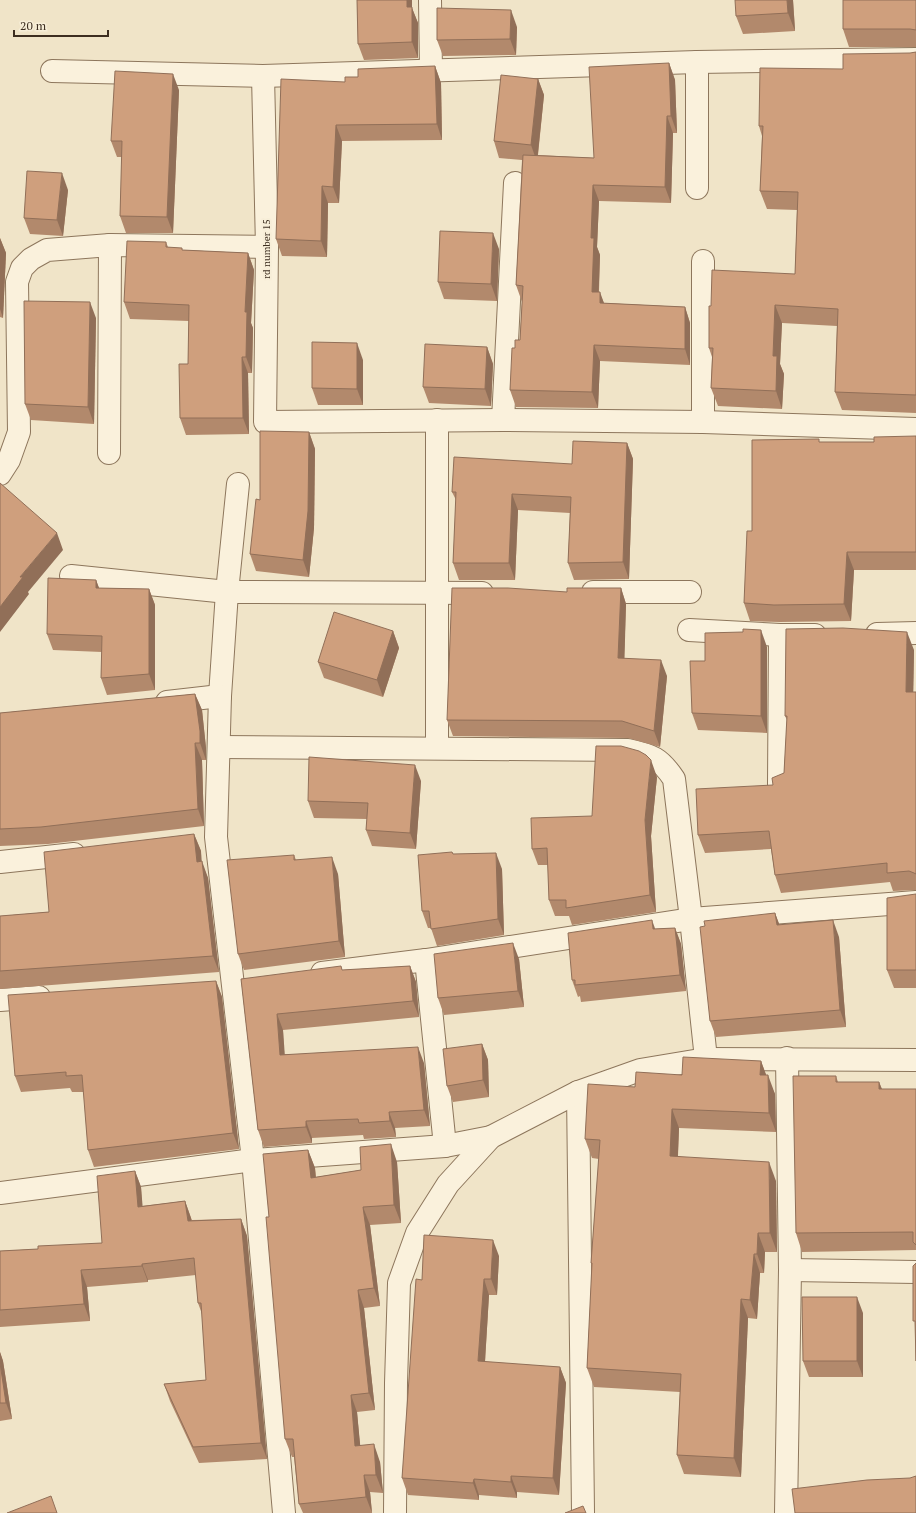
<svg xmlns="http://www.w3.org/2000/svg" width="916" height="1513" viewBox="0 0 916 1513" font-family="'PT Serif',serif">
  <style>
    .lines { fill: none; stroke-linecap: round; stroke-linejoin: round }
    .minor-casing { stroke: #8d765c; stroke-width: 24 }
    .minor { stroke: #faf1dc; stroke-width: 22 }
    .wall { fill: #b2896c }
    .shaded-wall { fill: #916f58 }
    .building { fill: #cf9f7d; stroke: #916f58 }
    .labels { text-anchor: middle; stroke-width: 4; stroke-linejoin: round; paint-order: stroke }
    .street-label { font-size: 10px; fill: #3d2e20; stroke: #f7eed8 }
  </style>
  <rect width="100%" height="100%" fill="#f0e4c8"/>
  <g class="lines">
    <!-- minor casing -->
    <g class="minor-casing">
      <g id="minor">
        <path d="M430 0 431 71"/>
        <path d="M697 62V188"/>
        <path d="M52 71 263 76 697 62 916 59"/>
        <path d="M263 76 267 247 265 422 503 420 703 422 916 429"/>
        <path d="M503 420 515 183"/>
        <path d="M703 422V261"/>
        <path d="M109 453 110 245"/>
        <path d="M0 474 9 460 19 432 17 282 22 268 31 259 47 250 110 245 267 247"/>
        <path d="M238 484 227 592 220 696 216 837 253 1160 284 1513"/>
        <path d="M71 576 227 592 482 593"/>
        <path d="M593 592H690"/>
        <path d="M689 630 780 635H815"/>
        <path d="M877 634 916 633"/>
        <path d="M167 702 220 696"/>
        <path d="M219 747 628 750C652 755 660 758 674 779L691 919 706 1059"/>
        <path d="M437 748V420"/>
        <path d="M779 784 780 635"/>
        <path d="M0 862 74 854"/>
        <path d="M426 960 445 1146"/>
        <path d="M322 973 426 960 691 919 916 902"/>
        <path d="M0 1000 39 997"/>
        <path d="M578 1092 583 1512"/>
        <path d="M0 1193 253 1160 445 1146 491 1137"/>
        <path d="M790 1270 916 1272"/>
        <path d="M395 1513 396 1383 399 1283 417 1233 448 1184 491 1137 578 1092 640 1070 706 1059 916 1060"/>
        <path d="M786 1513 790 1270 787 1058"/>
      </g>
    </g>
    <!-- minor -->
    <use href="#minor" class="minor"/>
  </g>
  <!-- wall -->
  <g class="wall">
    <path d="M357 0H412V8L418 23V58L364 60 358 44Z"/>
    <path d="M793 0 795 31 743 34 736 16Z"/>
    <path d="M916 0V47H849L843 29Z"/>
    <path d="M517 27 516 55 443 56 437 40Z"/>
    <path d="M916 52V413L842 410 835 392 837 326 782 323 780 364 784 374 782 409 718 406 711 388 712 357 709 348 711 306 795 274 797 210 767 209 760 191 762 136 759 126 843 69Z"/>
    <path d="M669 63 675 80 677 133H673L671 203 599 201 597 247 600 255 599 292 604 303 685 307 690 323V365L600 361 598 408 516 407 510 390 515 348 520 340 522 302 516 285 522 160 499 158 494 141 538 79 544 95 538 155 594 158Z"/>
    <path d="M435 66 441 83 442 140 342 141 339 203H328L327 257 282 256 276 239 345 82 358 77Z"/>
    <path d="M179 90 173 233H126L120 216 122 157H117L111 141Z"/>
    <path d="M68 190 63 236 30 234 24 218Z"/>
    <path d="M0 238 6 253 3 318 0 317Z"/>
    <path d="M166 242 168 247 183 250 248 253 254 270 251 323 253 328 252 373H248L249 434 186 435 180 418 188 364 189 321 130 319 124 302Z"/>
    <path d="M499 249 497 301 444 299 438 282Z"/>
    <path d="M96 318 94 424 31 420 25 404Z"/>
    <path d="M487 347 493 364 491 406 429 403 423 387Z"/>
    <path d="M363 360V405H318L312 388Z"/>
    <path d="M309 432 315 449 314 528 309 577 256 571 250 554 260 500Z"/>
    <path d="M916 436V570H854L851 621 780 622 750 621 744 603 752 531 820 442H874Z"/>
    <path d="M627 443 633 459 629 579 574 580 568 563 570 513 518 510 515 580H459L453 563 456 500 452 492 572 464Z"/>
    <path d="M96 580 99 588 149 589 155 605V690L107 695 101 678 102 652 53 650 47 634Z"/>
    <path d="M621 588 626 604 624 659 667 676 660 747 628 738 453 736 447 720 567 592Z"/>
    <path d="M393 631 399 648 383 697 324 678 318 662Z"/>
    <path d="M767 647V733L698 730 692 713 705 661Z"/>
    <path d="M914 650 913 692H916V890L893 891 890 882 781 893 775 875 771 849 705 853 698 835 773 785 784 773 787 720 785 716Z"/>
    <path d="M195 694 202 710 206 748V760H202L204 826 48 844 0 846V713Z"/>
    <path d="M657 777 651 836 656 912 572 925 569 916H555L549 900 548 865H538L532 849 592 816Z"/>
    <path d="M421 781 416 849 372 846 366 830 367 819 314 818 308 801Z"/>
    <path d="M194 834 201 851V861L208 878 219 972 0 989V916L49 912Z"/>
    <path d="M452 852 453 854 502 869 504 935 437 946 431 928H428L422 911Z"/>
    <path d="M294 855 296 860 338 874 345 957 244 970 238 954Z"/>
    <path d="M916 894V988H894L887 970Z"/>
    <path d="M775 913 779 924 839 937 846 1027 716 1037 710 1021 705 926Z"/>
    <path d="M675 928 681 944 686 991 581 1002 580 996 578 997 572 980 655 929Z"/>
    <path d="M519 959 524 1007 444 1015 438 998Z"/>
    <path d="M410 966 416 982 419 1017 283 1030 284 1054 424 1063 430 1126 395 1128 396 1137 364 1139 363 1135 312 1138V1143L264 1147 258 1130 241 979 343 970Z"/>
    <path d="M216 981 222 997 239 1149 94 1167 88 1150 84 1092H72L70 1088 21 1092 15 1076Z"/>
    <path d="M482 1044 488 1060 489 1097 453 1102 447 1086Z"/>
    <path d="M761 1061 766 1075 775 1094 776 1132 679 1128 678 1156 776 1181 777 1252H765L764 1273H760L757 1319 748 1318 741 1477 684 1474 677 1455 680 1392 594 1387 587 1368 592 1267 591 1263 599 1159 592 1158 585 1139 635 1087 682 1075Z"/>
    <path d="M836 1076 838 1082H879L882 1089H916V1251V1250L802 1252 796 1233Z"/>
    <path d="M308 1150 315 1168 316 1177 361 1170 397 1162 401 1223 370 1225 380 1306 364 1308 375 1410 357 1412 360 1446 380 1462 383 1493 370 1492 372 1513H303L299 1504 294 1457H292L285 1439 269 1217Z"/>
    <path d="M135 1171 141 1187 142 1206 185 1201 191 1218 192 1220 241 1219 247 1236 267 1459 199 1463 170 1401 164 1384 206 1380 202 1314 198 1303 196 1275 148 1280V1282L87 1287 90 1321 0 1327V1251L38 1249 102 1243Z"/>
    <path d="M499 1256 497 1295H489L485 1362 560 1367 566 1383 559 1495 517 1492V1498L479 1495V1500L408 1495 402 1478 422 1280Z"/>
    <path d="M863 1313V1377H809L803 1361Z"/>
    <path d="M0 1352 3 1361 12 1419 0 1421Z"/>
  </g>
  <!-- shaded-wall -->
  <g class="shaded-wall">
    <path d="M407 0H412V8L418 23V58L412 42 407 7Z"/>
    <path d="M787 0H793L795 31 788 13Z"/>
    <path d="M511 10 517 27 516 55 510 39Z"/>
    <path d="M669 63 675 80 677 133 671 116Z"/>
    <path d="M435 66 441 83 442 140 437 124Z"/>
    <path d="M173 74 179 90 173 233 167 217Z"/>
    <path d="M538 79 544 95 537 162 531 145Z"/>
    <path d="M667 116 673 133 671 203 665 187Z"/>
    <path d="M336 125 342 141 339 203 333 187Z"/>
    <path d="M62 173 68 190 63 236 57 220Z"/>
    <path d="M593 185 599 201 597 247 600 255 598 308 592 292 591 238Z"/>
    <path d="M322 186 328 203 327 257 321 241Z"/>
    <path d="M493 233 499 249 497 301 491 284Z"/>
    <path d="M0 238 6 253 3 318 0 309Z"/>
    <path d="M248 253 254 270 251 323 253 328 252 373 246 357 245 312Z"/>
    <path d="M600 292 606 309 600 303Z"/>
    <path d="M90 302 96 318 94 424 88 407Z"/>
    <path d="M775 305 782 323 780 364 784 374 782 409 776 391 773 356Z"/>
    <path d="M685 307 690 323V365L685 349Z"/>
    <path d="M357 343 363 360V405L357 389Z"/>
    <path d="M594 345 600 361 598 408 592 392Z"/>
    <path d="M487 347 493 364 491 406 485 389Z"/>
    <path d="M242 357 248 373 249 434 243 418Z"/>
    <path d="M309 432 315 449 314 528 309 577 303 560Z"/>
    <path d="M627 443 633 459 629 579 623 562Z"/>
    <path d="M512 494 518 510 515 580 509 563Z"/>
    <path d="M57 533 63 550 28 592 29 594 0 632V607L20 577Z"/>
    <path d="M847 552 854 570 851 621 844 604Z"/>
    <path d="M96 580 102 596 96 588Z"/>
    <path d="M621 588 626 604 624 675 618 658Z"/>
    <path d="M149 589 155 605V690L149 674Z"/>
    <path d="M761 630 767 647V733L761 716Z"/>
    <path d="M393 631 399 648 383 697 377 680Z"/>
    <path d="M907 632 914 650 913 710 906 692Z"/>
    <path d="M661 660 667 676 660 747 654 731Z"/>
    <path d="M195 694 202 710 206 748V760L200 743Z"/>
    <path d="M195 743 202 760 204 826 198 809Z"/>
    <path d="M651 760 657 777 651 836 656 912 650 895 645 820Z"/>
    <path d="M415 765 421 781 416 849 410 833Z"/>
    <path d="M194 834 201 851 203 879 197 862Z"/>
    <path d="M496 853 502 869 504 935 498 919Z"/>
    <path d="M332 857 338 874 345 957 339 941Z"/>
    <path d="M202 861 208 878 219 972 213 956Z"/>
    <path d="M775 913 781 929 777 925Z"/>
    <path d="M652 920 658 937 653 929Z"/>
    <path d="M833 920 839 937 846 1027 840 1010Z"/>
    <path d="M675 928 681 944 686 991 680 975Z"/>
    <path d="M513 943 519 959 524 1007 518 991Z"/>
    <path d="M410 966 416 982 419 1017 413 1001Z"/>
    <path d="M216 981 222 997 239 1149 233 1133Z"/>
    <path d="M277 1014 283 1030 286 1071 280 1055Z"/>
    <path d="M482 1044 488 1060 489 1097 483 1080Z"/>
    <path d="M418 1047 424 1063 430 1126 424 1110Z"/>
    <path d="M761 1061 768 1080 760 1075Z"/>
    <path d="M768 1075 775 1094 776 1132 769 1113Z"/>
    <path d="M879 1082 886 1100 879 1089Z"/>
    <path d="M672 1109 679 1128 677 1175 670 1156Z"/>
    <path d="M389 1112 395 1128 396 1137 390 1121Z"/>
    <path d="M306 1121 312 1138V1143L306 1127Z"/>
    <path d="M391 1144 397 1162 401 1223 394 1205Z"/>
    <path d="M308 1150 315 1168 317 1196 311 1178Z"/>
    <path d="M769 1162 776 1181 777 1252 770 1233Z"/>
    <path d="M135 1171 141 1187 144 1223 138 1207Z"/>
    <path d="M185 1201 191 1218 193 1237 188 1221Z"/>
    <path d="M363 1207 370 1225 380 1306 374 1288Z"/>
    <path d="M241 1219 247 1236 267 1459 261 1443Z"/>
    <path d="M758 1233 765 1252 764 1273 757 1254Z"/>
    <path d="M493 1240 499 1256 497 1295 491 1279Z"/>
    <path d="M754 1254 760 1273 757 1319 750 1300Z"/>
    <path d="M142 1264 148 1280V1282L142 1266Z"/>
    <path d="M81 1270 87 1287 90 1321 84 1304Z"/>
    <path d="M484 1279 489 1295 484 1377 478 1361Z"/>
    <path d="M358 1290 364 1308 375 1410 369 1393Z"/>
    <path d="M857 1297 863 1313V1377L857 1361Z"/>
    <path d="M741 1299 748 1318 741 1477 734 1458Z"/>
    <path d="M0 1352 3 1361 12 1419 6 1403 0 1363Z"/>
    <path d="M560 1367 566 1383 559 1495 553 1478Z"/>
    <path d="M351 1395 357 1412 362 1464 355 1446Z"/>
    <path d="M374 1444 380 1462 383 1493 376 1475Z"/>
    <path d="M364 1475 370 1492 372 1513 366 1497Z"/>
    <path d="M511 1476 517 1492V1498L511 1482Z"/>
    <path d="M474 1479 479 1495V1500L473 1483Z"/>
  </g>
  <!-- building -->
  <g class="building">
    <path d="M357 0H407V7H412V42L358 44Z"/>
    <path d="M735 0H787L788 13 736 16Z"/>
    <path d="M843 0H916V30L910 29H843Z"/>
    <path d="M437 8 511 10 510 39 437 40Z"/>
    <path d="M916 52V395L835 392 838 309 775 305 773 356H777L776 391 711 388 713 348H709V306H711L712 270 795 274 798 192 760 191 763 126H759L760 68 843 69V54L910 53Z"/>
    <path d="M669 63 671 116H667L665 187 593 185 591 238H594L592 292H600V303L685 307V349L594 345 592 392 510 390 512 348H515V340H520L523 286 516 285 523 155 594 158 589 67Z"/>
    <path d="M435 66 437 124 336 125 333 187 322 186 321 241 276 239 281 79 345 82V77H358V69Z"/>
    <path d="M115 71 173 74 167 217 120 216 122 141H111Z"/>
    <path d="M501 75 538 79 531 145 494 141Z"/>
    <path d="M27 171 62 173 57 220 24 218Z"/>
    <path d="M440 231 493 233 491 284 438 282Z"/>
    <path d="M127 241 166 242V247L182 248V250L248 253 245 312H247L246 357H242L243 418H180L179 364H188L189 305 124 302Z"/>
    <path d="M24 301 90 302 88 407 25 404Z"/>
    <path d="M312 342 357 343V389L312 388Z"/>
    <path d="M425 344 487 347 485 389 423 387Z"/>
    <path d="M260 431 309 432 308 511 303 560 250 554 256 499 260 500Z"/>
    <path d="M916 436V552H847L844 604 774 605 744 603 747 531H752V440L819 439V442H874V437Z"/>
    <path d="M573 441 627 443 623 562 568 563 571 497 512 494 509 563H453L456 492H452L454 457 572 464Z"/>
    <path d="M0 483 57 533 20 577H23L0 607Z"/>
    <path d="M48 578 96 580V588L149 589V674L101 678 102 636 47 634Z"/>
    <path d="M452 588H508L567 592V588H621L618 658 661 660 654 731 622 721 447 720Z"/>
    <path d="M334 612 393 631 377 680 318 662Z"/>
    <path d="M843 628 907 632 906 692H916V874L914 873 909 871 887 873V863L775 875 769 831 698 835 696 789 773 785 772 778 784 773 787 716H785L786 629Z"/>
    <path d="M743 629 761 630V716L692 713 690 661H705V633L743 632Z"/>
    <path d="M195 694 200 731V743H195L198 809 41 827 0 829V713Z"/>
    <path d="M596 746H621L639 751 646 755 651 760 645 820 650 895 566 908V900H549L547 848 532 849 531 818 592 816Z"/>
    <path d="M309 757 415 765 410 833 366 830 368 803 308 801Z"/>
    <path d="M194 834 197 862 202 861 213 956 0 971V916L49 912 44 852Z"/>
    <path d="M452 852 453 854 496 853 498 919 431 929 429 911H422L418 855Z"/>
    <path d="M294 855V860L332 857 339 941 238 954 227 860Z"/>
    <path d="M916 894V970H887V898Z"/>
    <path d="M775 913 777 925 833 920 840 1010 710 1021 700 927 705 926 704 921Z"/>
    <path d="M652 920 653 929 675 928 680 975 575 985V980H572L568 933Z"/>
    <path d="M513 943 518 991 438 998 434 954Z"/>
    <path d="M341 966 342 970 410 966 413 1001 277 1014 280 1055 418 1047 424 1110 389 1112 390 1121 359 1123 358 1119 306 1121V1127L258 1130 241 979Z"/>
    <path d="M216 981 233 1133 88 1150 82 1075 66 1076V1072L15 1076 8 995Z"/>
    <path d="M482 1044 483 1080 447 1086 443 1049Z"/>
    <path d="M683 1057 761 1061 760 1075H768L769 1113 672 1109 670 1156 769 1162 770 1233H758L757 1254H754L750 1300 741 1299 734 1458 677 1455 681 1374 587 1368 592 1263H591L600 1140 585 1139 588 1084 635 1087 636 1072 682 1075Z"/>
    <path d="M793 1076H836V1082H879V1089H916V1245L913 1242V1232L796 1233Z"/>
    <path d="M391 1144 394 1205 363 1207 374 1288 358 1290 369 1393 351 1395 355 1446 374 1444 376 1475H364L366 1497 299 1504 293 1439H285L266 1217H269L263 1154 308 1150 311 1178 361 1170 360 1147Z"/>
    <path d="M135 1171 138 1207 185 1201 188 1221 241 1219 261 1443 193 1447 164 1384 206 1380 201 1303H198L194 1258 142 1264V1266L81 1270 84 1304 0 1310V1251L38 1249V1246L102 1243 97 1176Z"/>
    <path d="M424 1235 493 1240 491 1279H484L478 1361 560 1367 553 1478 511 1476V1482L474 1479 473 1483 402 1478 416 1279 422 1280Z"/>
    <path d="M916 1263V1361L915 1321H913V1266Z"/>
    <path d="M802 1297H857V1361H803Z"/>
    <path d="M0 1363 6 1403H0Z"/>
    <path d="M916 1476V1513H795L792 1489 867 1480 910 1478Z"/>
    <path d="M51 1496 57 1513H7Z"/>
    <path d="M583 1506 586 1513H565Z"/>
  </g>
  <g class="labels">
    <!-- street labels -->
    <g class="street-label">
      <text transform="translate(266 249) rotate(-90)" y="4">rd number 15</text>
    </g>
  </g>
  <!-- scale -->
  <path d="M14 30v6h94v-6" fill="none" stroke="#3d2e20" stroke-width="2"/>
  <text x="20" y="30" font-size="12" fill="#3d2e20" stroke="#f7eed8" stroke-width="3" paint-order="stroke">20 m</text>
</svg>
